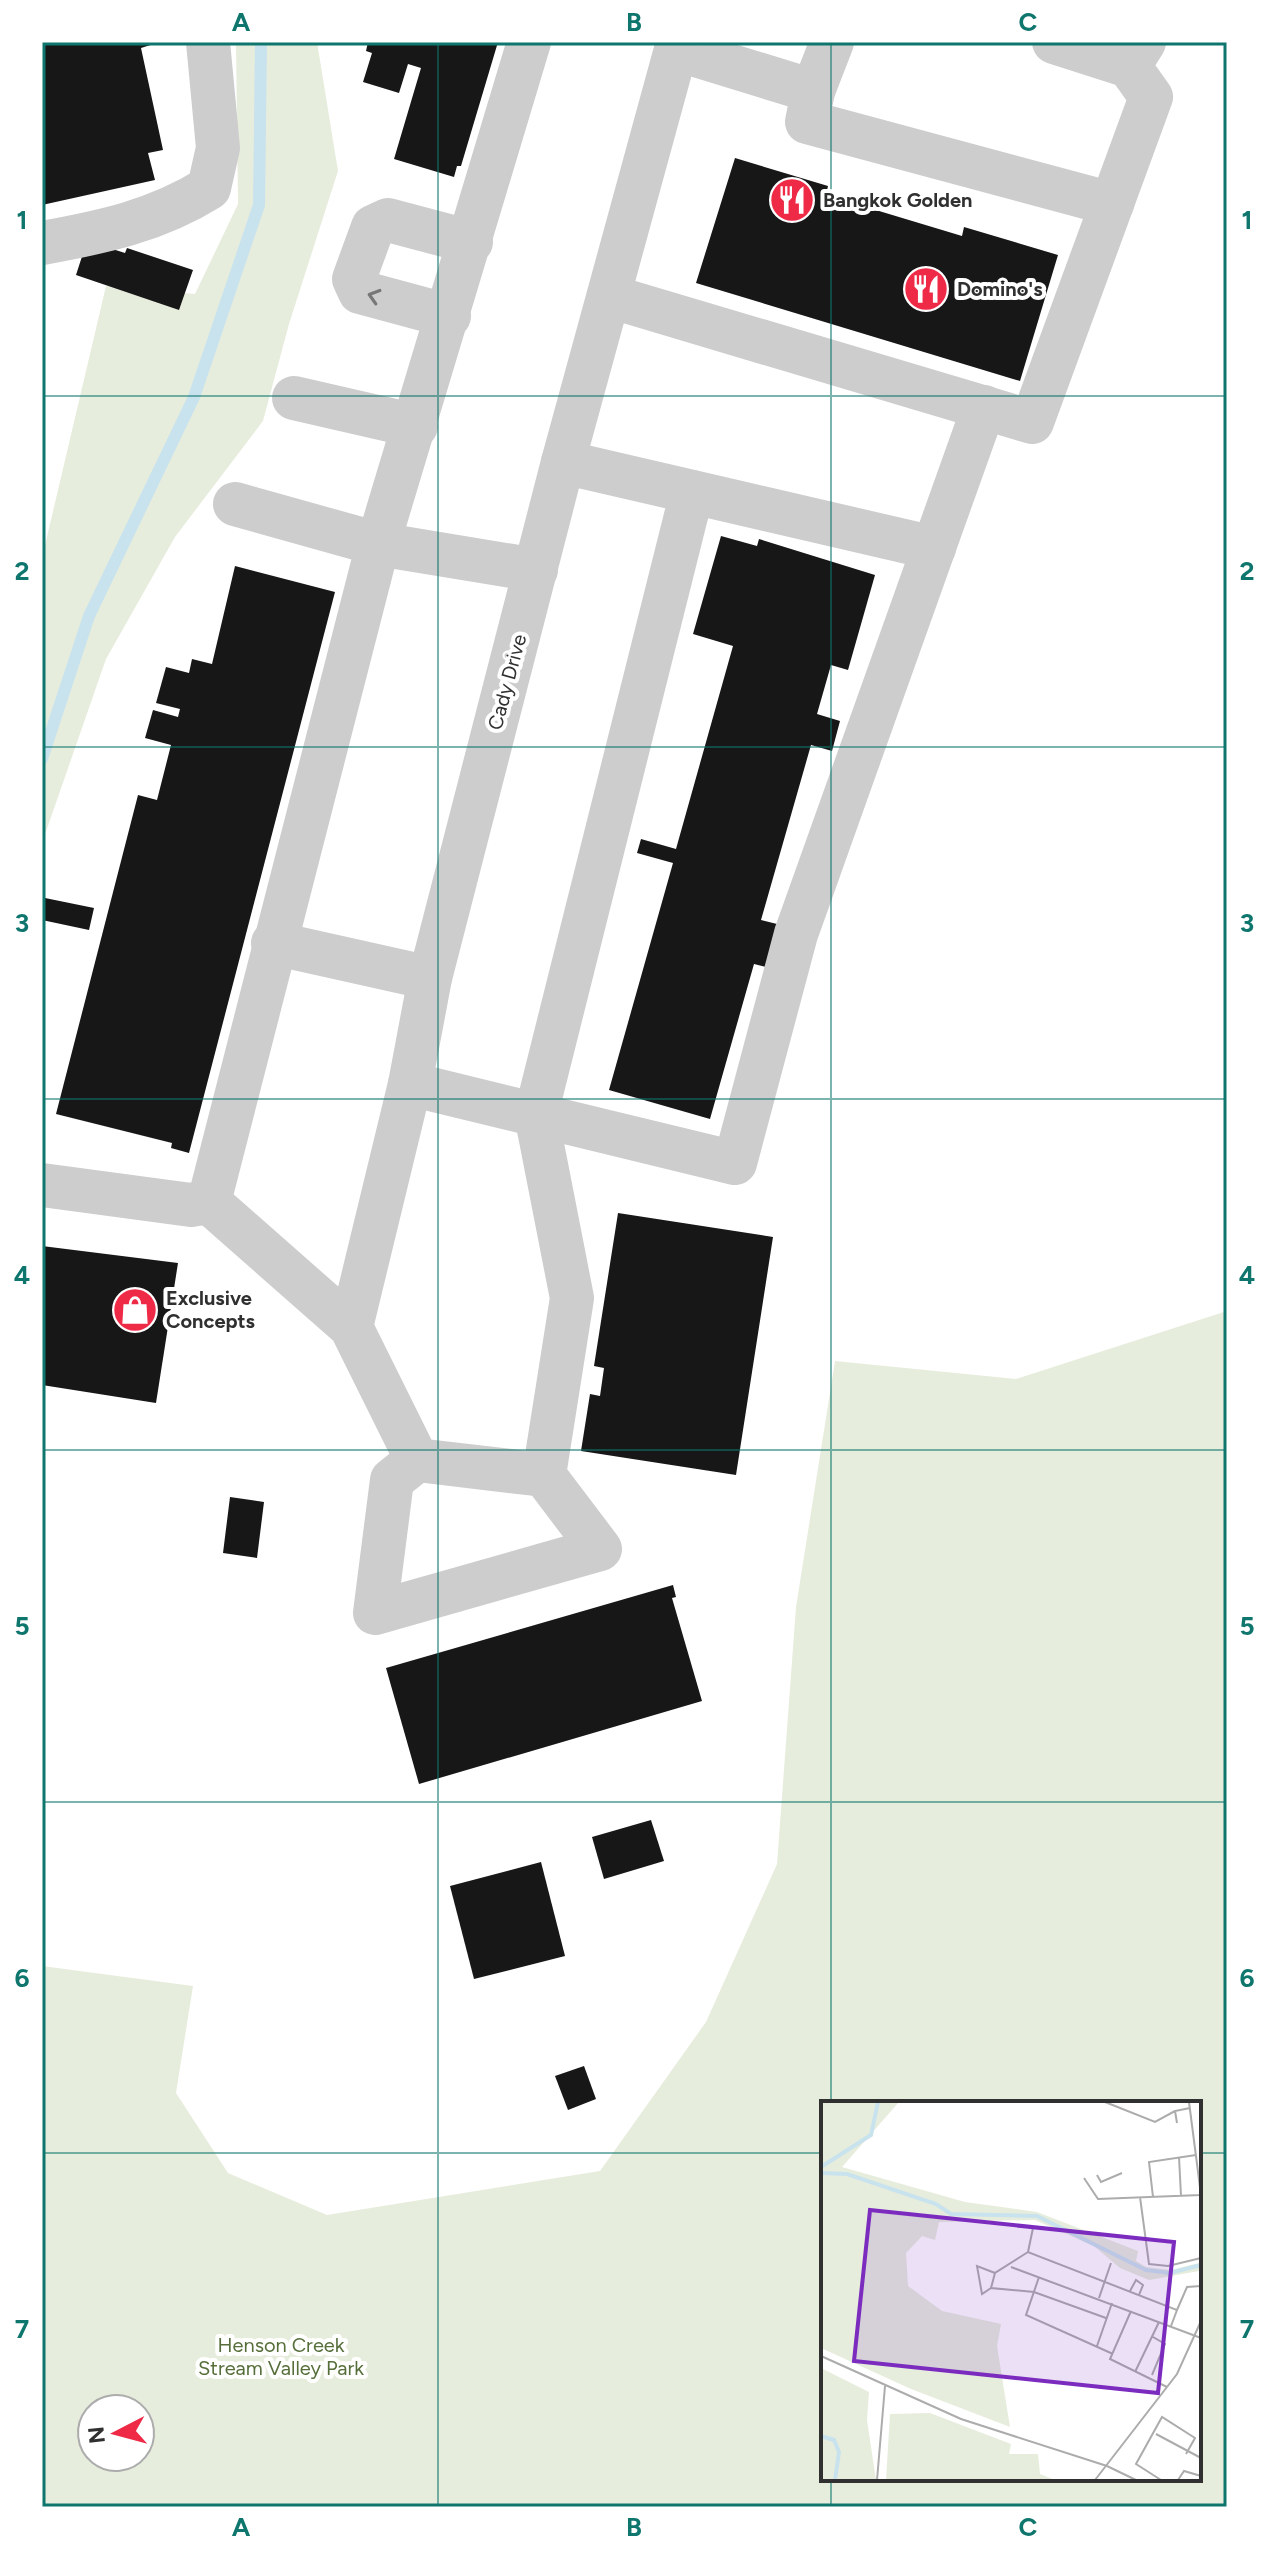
<svg xmlns="http://www.w3.org/2000/svg" width="1269" height="2549" viewBox="0 0 1269 2549" font-family="Figtree,sans-serif">
  <style>
    .green { fill: #e7eddd; fill-rule: evenodd }
    .lines { fill: none; stroke-linecap: round; stroke-linejoin: round }
    .stream { stroke: #c8e2ee; stroke-width: 12 }
    .building { fill: #171717 }
    .minor { stroke: #cdcdcd; stroke-width: 44 }
    .oneway { stroke: #777 }
    .grid { fill: none; stroke: #0f766e; stroke-width: 2; stroke-opacity: 0.55 }
    .labels { text-anchor: middle; stroke-width: 8; stroke-linejoin: round; paint-order: stroke }
    .poi-label { font-size: 20px; font-weight: bold; fill: #303030; stroke: #fff; text-anchor: start }
    .street-label { font-size: 20px; fill: #303030; stroke: #fff }
    .park-label { font-size: 20px; fill: #566e3a; stroke: #fff }
    .inset-river { fill: none; stroke: #c8e2ee; stroke-width: 4 }
    .inset-road { fill: none; stroke: #acacac; stroke-width: 2 }
    .view { fill: #7b2cbf; fill-opacity: 0.15; stroke: #7b2cbf; stroke-width: 4 }
    .inset-edge { fill: none; stroke: #303030; stroke-width: 4 }
    .neatline { fill: none; stroke: #0f766e; stroke-width: 3 }
    .grid-label { font-size: 26px; text-anchor: middle; font-weight: bold; fill: #0f766e }
  </style>
  <rect width="100%" height="100%" fill="#fff"/>
  <!-- green -->
  <g class="green">
    <path d="M236 42H317L338 171 289 324 263 421 175 537 106 659 42 843V558L106 286 195 294 238 204Z"/>
    <path d="M1227 1311V2507H42V1966L193 1986 176 2093 228 2173 327 2215 600 2171 706 2022 777 1864 796 1607 835 1361 1016 1379ZM823 2103H1199V2479H823ZM92 2409H140V2457H92Z"/>
  </g>
  <g class="lines">
    <!-- stream -->
    <path class="stream" d="M42 759 89 616 194 397 259 205 261 42"/>
  </g>
  <!-- building -->
  <g class="building">
    <path d="M42 42H160L141 48 163 150 148 153 155 180 42 205Z"/>
    <path d="M368 42H498L461 166H457L454 177 394 159 421 68 408 64 399 93 363 82 372 53 366 51Z"/>
    <path d="M735 158 828 186 826 195 962 236 964 227 1058 255 1020 381 696 283Z"/>
    <path d="M87 241 125 253 127 248 193 270 179 310 76 275Z"/>
    <path d="M721 536 757 546 759 539 875 575 848 670 831 665 817 714 840 721 832 751 811 745 761 920 781 925 770 968 754 964 710 1119 609 1090 673 863 637 853 641 839 676 849 733 646 693 634Z"/>
    <path d="M235 566 335 592 189 1153 171 1148 172 1143 56 1114 138 795 157 800 171 745 145 738 153 710 178 717 180 709 156 703 166 667 189 673 192 659 212 664Z"/>
    <path d="M45 898 94 908 89 930 42 920Z"/>
    <path d="M618 1213 773 1237 736 1475 581 1451 590 1394 600 1396 604 1368 594 1366Z"/>
    <path d="M42 1246 178 1263 156 1403 42 1385Z"/>
    <path d="M230 1497 264 1502 257 1558 223 1553Z"/>
    <path d="M673 1585 676 1597 672 1598 702 1701 419 1784 386 1668Z"/>
    <path d="M651 1820 664 1861 604 1879 592 1837Z"/>
    <path d="M541 1862 565 1956 474 1979 450 1886Z"/>
    <path d="M584 2066 596 2099 568 2110 555 2076Z"/>
  </g>
  <g class="lines">
    <!-- minor -->
    <g class="minor">
      <path d="M529 42 378 544 209 1202 351 1327 417 1460 544 1475 572 1298 536 1114 692 492"/>
      <path d="M1054 42 1129 66"/>
      <path d="M676 49 813 91 807 122 1112 204"/>
      <path d="M813 91 832 42"/>
      <path d="M42 243C103 232 156 221 209 188L218 148 208 42"/>
      <path d="M609 296 1032 422 1151 97 1129 66 1144 42"/>
      <path d="M449 316 360 292 354 279 373 227 388 220 471 242"/>
      <path d="M294 398 416 426"/>
      <path d="M563 462 934 548"/>
      <path d="M235 504 378 544 536 570"/>
      <path d="M273 943 430 978"/>
      <path d="M410 1084 735 1163 796 934 984 407"/>
      <path d="M42 1185 191 1205 209 1202"/>
      <path d="M351 1327 410 1084 430 978 563 462 678 42"/>
      <path d="M417 1460 392 1480 375 1613 600 1549 544 1475"/>
    </g>
  </g>
  <!-- one-way arrows -->
  <defs><path id="oneway-chevron" d="M-2-3.5L2.5 0L-2 3.5" fill="none" stroke-width="1.6" stroke-linecap="round" stroke-linejoin="round" transform="scale(2)"/></defs>
  <use class="oneway" href="#oneway-chevron" transform="translate(374 296) rotate(-163)"/>
  <!-- grid -->
  <path class="grid" d="M438 42V2507M831 42V2103M42 396H1227M42 747H1227M42 1099H1227M42 1450H1227M42 1802H1227M42 2153H823M1199 2153H1227M831 2479V2507"/>
  <!-- icons -->
  <defs>
    <g id="restaurant-disc" transform="scale(2.3)"><circle r="9.5" fill="#ee2a47" stroke="#fff"/><path d="M-5-6h1v4h1v-4h1v4h1v-4h1v5L-1.5 .5V6h-2V.5L-5-1ZM5-6V6H3V1.5H1.5Q1.5-4 5-6Z" fill="#fff"/></g>
    <g id="shop-disc" transform="scale(2.3)"><circle r="9.5" fill="#ee2a47" stroke="#fff"/><path d="M-5-2.5h2.3a2.7 3.5 0 0 1 5.4 0H5L5.5 6h-11ZM-1.5-2.5h3a1.5 2.3 0 0 0-3 0Z" fill="#fff"/></g>
  </defs>
  <g fill-rule="evenodd">
    <use href="#restaurant-disc" x="792" y="200"/>
    <use href="#restaurant-disc" x="926" y="289"/>
    <use href="#shop-disc" x="135" y="1310"/>
  </g>
  <g class="labels">
    <!-- poi labels -->
    <g class="poi-label">
      <text x="823" y="207">Bangkok Golden</text>
      <text x="957" y="296">Domino's</text>
      <text x="166" y="1305">Exclusive<tspan x="166" dy="23">Concepts</tspan></text>
    </g>
    <!-- street labels -->
    <g class="street-label">
      <text transform="translate(507 682) rotate(-75)" y="7">Cady Drive</text>
    </g>
    <!-- park labels -->
    <g class="park-label">
      <text x="281" y="2352">Henson Creek<tspan x="281" dy="23">Stream Valley Park</tspan></text>
    </g>
  </g>
  <!-- overview -->
  <g transform="translate(821 2101)">
    <rect width="380" height="380" fill="#fff"/>
    <path d="M0 1H78L21 66 144 101 216 111 317 150 315 160 325 166 350 169 378 162V170L328 179 299 167 273 145 214 119 118 121 114 139 101 135 85 152 87 185 121 210 180 223 176 245 189 326 90 288 0 247ZM0 267 48 291 46 319 55 379H0ZM109 312 190 343 188 353H217L219 373 234 379H65L69 313Z" fill="#e7eddd"/>
    <path class="inset-river" d="M0 66 50 34 57 1M0 72 26 73 115 103 130 113 216 115 325 169 349 172 380 164M0 335 13 339 18 351 14 379"/>
    <path class="inset-road" d="M284 1 334 21 354 10M368 1 380 94M356 22 354 10 369 7M358 56 360 95M276 74 280 81 301 72M263 77 277 98 380 94M319 96 328 163 347 165 380 157M332 96 328 61 375 54M207 151 212 127M190 166 380 237M218 176 205 214 292 253M170 187 161 193 156 165 174 172M309 190 315 179 322 184 318 194M278 197 290 162M356 209 366 186 380 185M310 210 289 258 346 286M285 217 213 191 170 187 174 172 207 151 356 209 350 225M276 245 291 202M0 255 140 318 286 365 315 379M314 271 338 221M331 274 344 243 332 236M335 333 380 357M56 379 64 285M274 379 356 273 380 220M340 379 315 363 341 316 374 337 365 353M357 379 363 370 380 375"/>
    <path class="view" d="M49 109 353 141 337 292 33 260Z"/>
    <rect width="380" height="380" class="inset-edge"/>
  </g>
  <!-- border -->
  <rect width="1269" height="2549" fill="none" stroke="#ffffff" stroke-width="88"/>
  <!-- north arrow -->
  <g transform="translate(116 2433) rotate(264)"><circle r="38" fill="#ffffff" stroke="#acacac" stroke-width="2"/>
  <path d="M0-6L14 30L0 20L-14 30Z" fill="#ee2a47"/>
  <text y="-12" font-size="22" font-weight="bold" text-anchor="middle" fill="#303030">N</text>
  </g>
  <rect x="44" y="44" width="1181" height="2461" class="neatline"/>
  <g class="grid-label">
    <text x="241" y="31">A</text>
    <text x="634" y="31">B</text>
    <text x="1028" y="31">C</text>
    <text x="22" y="229">1</text>
    <text x="1247" y="229">1</text>
    <text x="22" y="580">2</text>
    <text x="1247" y="580">2</text>
    <text x="22" y="932">3</text>
    <text x="1247" y="932">3</text>
    <text x="22" y="1284">4</text>
    <text x="1247" y="1284">4</text>
    <text x="22" y="1635">5</text>
    <text x="1247" y="1635">5</text>
    <text x="22" y="1987">6</text>
    <text x="1247" y="1987">6</text>
    <text x="22" y="2338">7</text>
    <text x="1247" y="2338">7</text>
    <text x="241" y="2536">A</text>
    <text x="634" y="2536">B</text>
    <text x="1028" y="2536">C</text>
  </g>
</svg>
